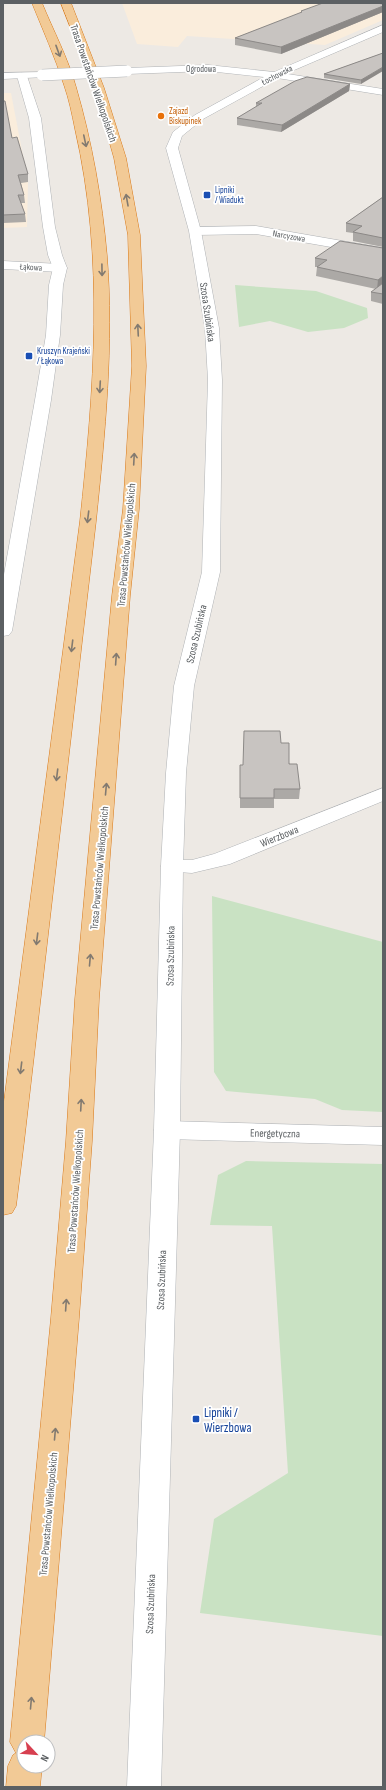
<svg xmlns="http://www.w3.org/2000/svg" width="386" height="1790" viewBox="0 0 386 1790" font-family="'Sofia Sans Condensed',sans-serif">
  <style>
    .commercial { fill: #faeddc }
    .green { fill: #c9e2c3 }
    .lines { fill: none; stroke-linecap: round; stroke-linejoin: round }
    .minor-casing { stroke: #afb2b5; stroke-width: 1 }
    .tertiary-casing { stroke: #afb2b5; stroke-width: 1 }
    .motorway-casing { stroke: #d97918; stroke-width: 1 }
    .minor { fill: #fff; fill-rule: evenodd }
    .tertiary { fill: #fff; fill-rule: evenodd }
    .motorway { fill: #f2ca96; fill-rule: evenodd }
    .tertiary-bridge-casing { stroke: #afb2b5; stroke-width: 12; stroke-linecap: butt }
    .tertiary-bridge { stroke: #fff; stroke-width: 11 }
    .wall { fill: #aca9a6 }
    .shaded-wall { fill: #8c8987 }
    .building { fill: #c8c4c1; stroke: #8c8987 }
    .oneway { stroke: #827a70 }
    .food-dot { fill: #e8710a; stroke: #fff; stroke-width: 1.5 }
    .transit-dot { fill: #1a4fb4; stroke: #fff; stroke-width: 1.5 }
    .labels { text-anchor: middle; stroke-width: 3.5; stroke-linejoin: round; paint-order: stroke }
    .far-street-label { font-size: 9px; fill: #5c6063; stroke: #fff }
    .far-food-label { font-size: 9px; fill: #c56008; stroke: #fff; text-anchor: start }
    .far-transit-label { font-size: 9px; fill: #164399; stroke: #fff; text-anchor: start }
    .street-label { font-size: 11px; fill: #5c6063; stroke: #fff }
    .near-transit-label { font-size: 13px; fill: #164399; stroke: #fff; text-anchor: start }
  </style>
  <rect width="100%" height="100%" fill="#ede9e4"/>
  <!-- commercial -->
  <g class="commercial">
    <path d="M122 3H322L383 12V20L325 45 187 36 178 47 137 44Z"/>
    <path d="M3 93H11L28 182 27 227 3 228Z"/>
  </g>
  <!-- green -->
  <g class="green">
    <path d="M235 285 316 291 367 308 368 318 344 328 308 332 270 321 239 327Z"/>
    <path d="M212 896 383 942V1112L342 1110 315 1099 226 1091 214 1072Z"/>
    <path d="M246 1161 383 1164V1636L200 1613 214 1519 288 1473 272 1226 210 1225 218 1175Z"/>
  </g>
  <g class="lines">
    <!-- minor casing -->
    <g class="minor-casing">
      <g id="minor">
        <path d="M42 72 46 73 47 75 46 77 3 79V73Z"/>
        <path d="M275 72 383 89V95L271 77 270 75Z"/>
        <path d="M256 226 383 248V256L256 234 195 235 189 231 195 227Z"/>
        <path d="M3 261 60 264 65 265 67 268 65 271 60 272 3 269Z"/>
        <path d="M383 788V801L230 864 192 873 164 871 161 866 164 861 172 860H192L214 854Z"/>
        <path d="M167 1121 383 1127V1145L167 1139 158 1136 154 1130 158 1124Z"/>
      </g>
    </g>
    <!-- tertiary casing -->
    <g class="tertiary-casing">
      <g id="tertiary">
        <path d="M383 25V32L285 74 203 119 182 136 178 148 201 231 219 328 222 380 220 572 194 686 186 773 183 866 180 1130 161 1787H127L154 1130 161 866 166 773 174 686 202 572 208 380 205 328 189 231 166 148 173 132 195 115 264 77 208 71 127 74 122 71 127 68 208 65 274 72Z"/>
        <path d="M22 73 27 76 41 118 55 227 62 255 67 268 63 285 60 335 51 400 12 631 9 635 3 636V580L35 400 46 335 49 285 53 268 48 255 43 227 29 118 17 76Z"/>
      </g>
    </g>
    <!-- motorway casing -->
    <g class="motorway-casing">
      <g id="motorway">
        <path d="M32 3H42C53 30 68 58 76 87 92 142 102 199 107 256 114 344 105 433 96 521L24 1142 16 1206 12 1213 3 1215V1109L80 521C94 390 105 259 75 129 72 114 69 99 64 85 55 57 43 30 32 3Z"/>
        <path d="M61 3H71L104 88 126 158 140 235 146 366 139 509 130 596 99 999 92 1141 79 1318 44 1742H24V1766H42L40 1787H6L8 1766 13 1755 16 1753 10 1742 51 1318 66 1141 75 999 112 596 123 509 132 366 128 235 114 158 94 88Z"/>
      </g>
    </g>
    <!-- minor -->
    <use href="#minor" class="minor"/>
    <!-- tertiary -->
    <use href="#tertiary" class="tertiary"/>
    <!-- motorway -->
    <use href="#motorway" class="motorway"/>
    <!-- tertiary-bridge casing -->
    <g class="tertiary-bridge-casing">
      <path id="tertiary-bridge" d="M42 75 127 71"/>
    </g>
    <!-- tertiary-bridge -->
    <use href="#tertiary-bridge" class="tertiary-bridge"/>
  </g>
  <!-- wall -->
  <g class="wall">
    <path d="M383 6V12L281 54 235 45V38L301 13V11Z"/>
    <path d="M383 53 361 84 324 78V74Z"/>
    <path d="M350 84 349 91 281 132 237 125V118L256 107V103Z"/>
    <path d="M3 101 12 138 28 174V182L21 183 24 195 25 203H21L25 214 26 222 3 223Z"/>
    <path d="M383 197V247L353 241V233L346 232V223Z"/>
    <path d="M383 248V304L371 301V292L376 289 316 276 317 267H315V258Z"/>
    <path d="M281 743 300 789 299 799H274V808H240V765H243Z"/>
  </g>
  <!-- shaded-wall -->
  <g class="shaded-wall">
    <path d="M383 6V12L281 54V47Z"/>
    <path d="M383 67V71L361 84V80Z"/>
    <path d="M350 84 349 91 281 132 282 125Z"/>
    <path d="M383 276V285L377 289 378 280Z"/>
  </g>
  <!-- building -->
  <g class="building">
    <path d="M323 3H376L383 4V6L281 47 235 38 302 12 301 11Z"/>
    <path d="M383 53V67L361 80 324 74Z"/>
    <path d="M307 77 350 84 282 125 237 118 262 103H256L295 81Z"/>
    <path d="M3 101H5L12 138 17 137 28 174 18 175 24 195H18L25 214 3 215Z"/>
    <path d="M383 197V238L353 232 362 226 346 223Z"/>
    <path d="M340 241 383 248V276L378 280 317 267 327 260 315 258Z"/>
    <path d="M383 283V294L371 292Z"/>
    <path d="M244 731H280L281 743H289V764H297L300 789H274V798H240V765H243Z"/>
  </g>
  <!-- one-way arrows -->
  <defs><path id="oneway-shaft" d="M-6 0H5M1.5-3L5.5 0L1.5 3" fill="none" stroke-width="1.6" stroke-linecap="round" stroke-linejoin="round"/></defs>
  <g class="oneway">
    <use href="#oneway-shaft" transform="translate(58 51) rotate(70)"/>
    <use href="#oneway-shaft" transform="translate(85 141) rotate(78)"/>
    <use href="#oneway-shaft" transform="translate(127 200) rotate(-100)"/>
    <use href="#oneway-shaft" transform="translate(102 270) rotate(89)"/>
    <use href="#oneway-shaft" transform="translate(138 330) rotate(-93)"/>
    <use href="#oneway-shaft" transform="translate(100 387) rotate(93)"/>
    <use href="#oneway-shaft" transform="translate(134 459) rotate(-87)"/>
    <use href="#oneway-shaft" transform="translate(88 517) rotate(97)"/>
    <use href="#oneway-shaft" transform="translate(72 646) rotate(97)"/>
    <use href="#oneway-shaft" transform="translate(116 659) rotate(-86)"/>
    <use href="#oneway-shaft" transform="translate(57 775) rotate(97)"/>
    <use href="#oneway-shaft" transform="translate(106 789) rotate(-85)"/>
    <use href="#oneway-shaft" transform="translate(37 939) rotate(97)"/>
    <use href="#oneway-shaft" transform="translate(90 960) rotate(-85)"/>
    <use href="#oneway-shaft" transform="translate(21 1068) rotate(97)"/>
    <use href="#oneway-shaft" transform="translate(81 1105) rotate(-87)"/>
    <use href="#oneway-shaft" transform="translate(66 1305) rotate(-86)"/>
    <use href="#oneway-shaft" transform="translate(55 1434) rotate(-85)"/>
    <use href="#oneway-shaft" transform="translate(31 1703) rotate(-85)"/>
  </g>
  <!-- markers -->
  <circle class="food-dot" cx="161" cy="116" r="4"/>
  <g class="transit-dot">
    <rect x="203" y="191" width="8" height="8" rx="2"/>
    <rect x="25" y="352" width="8" height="8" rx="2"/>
    <rect x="192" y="1415" width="8" height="8" rx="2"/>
  </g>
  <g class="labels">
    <!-- far-street labels -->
    <g class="far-street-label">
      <text x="201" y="72">Ogrodowa</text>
      <text transform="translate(277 75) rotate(-27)" y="3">Łochowska</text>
      <text transform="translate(289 236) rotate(10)" y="3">Narcyzowa</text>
      <text transform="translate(31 267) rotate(3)" y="3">Łąkowa</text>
    </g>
    <!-- far-food labels -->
    <g class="far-food-label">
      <text x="169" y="114">Zajazd<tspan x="169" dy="10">Biskupinek</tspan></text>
    </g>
    <!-- far-transit labels -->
    <g class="far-transit-label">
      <text x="215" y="193">Lipniki<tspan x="215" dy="10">/ Wiadukt</tspan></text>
      <text x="37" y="354">Kruszyn Krajeński<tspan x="37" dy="10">/ Łąkowa</tspan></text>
    </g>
    <!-- street labels -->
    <g class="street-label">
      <text transform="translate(94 83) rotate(71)" y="4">Trasa Powstańców Wielkopolskich</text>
      <text transform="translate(208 312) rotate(82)" y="4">Szosa Szubińska</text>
      <text transform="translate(126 545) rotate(-85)" y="4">Trasa Powstańców Wielkopolskich</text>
      <text transform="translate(196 634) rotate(-77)" y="4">Szosa Szubińska</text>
      <text transform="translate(279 836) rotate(-22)" y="4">Wierzbowa</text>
      <text transform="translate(99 868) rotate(-85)" y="4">Trasa Powstańców Wielkopolskich</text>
      <text transform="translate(170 956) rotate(-89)" y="4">Szosa Szubińska</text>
      <text transform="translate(275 1133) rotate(1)" y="4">Energetyczna</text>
      <text transform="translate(75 1191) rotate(-86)" y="4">Trasa Powstańców Wielkopolskich</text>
      <text transform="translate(161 1280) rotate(-88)" y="4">Szosa Szubińska</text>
      <text transform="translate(48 1514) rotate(-85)" y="4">Trasa Powstańców Wielkopolskich</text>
      <text transform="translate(150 1604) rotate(-88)" y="4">Szosa Szubińska</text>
    </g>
    <!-- near-transit labels -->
    <g class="near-transit-label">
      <text x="204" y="1417">Lipniki /<tspan x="204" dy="15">Wierzbowa</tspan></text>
    </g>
  </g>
  <!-- border -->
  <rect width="386" height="1790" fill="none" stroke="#5c6063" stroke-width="8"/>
  <!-- north arrow -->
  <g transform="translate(36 1754) rotate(116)"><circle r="19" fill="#ffffff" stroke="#bebfc1"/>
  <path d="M0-3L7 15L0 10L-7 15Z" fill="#d74050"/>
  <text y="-6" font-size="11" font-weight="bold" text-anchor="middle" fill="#5c6063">N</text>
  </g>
</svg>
